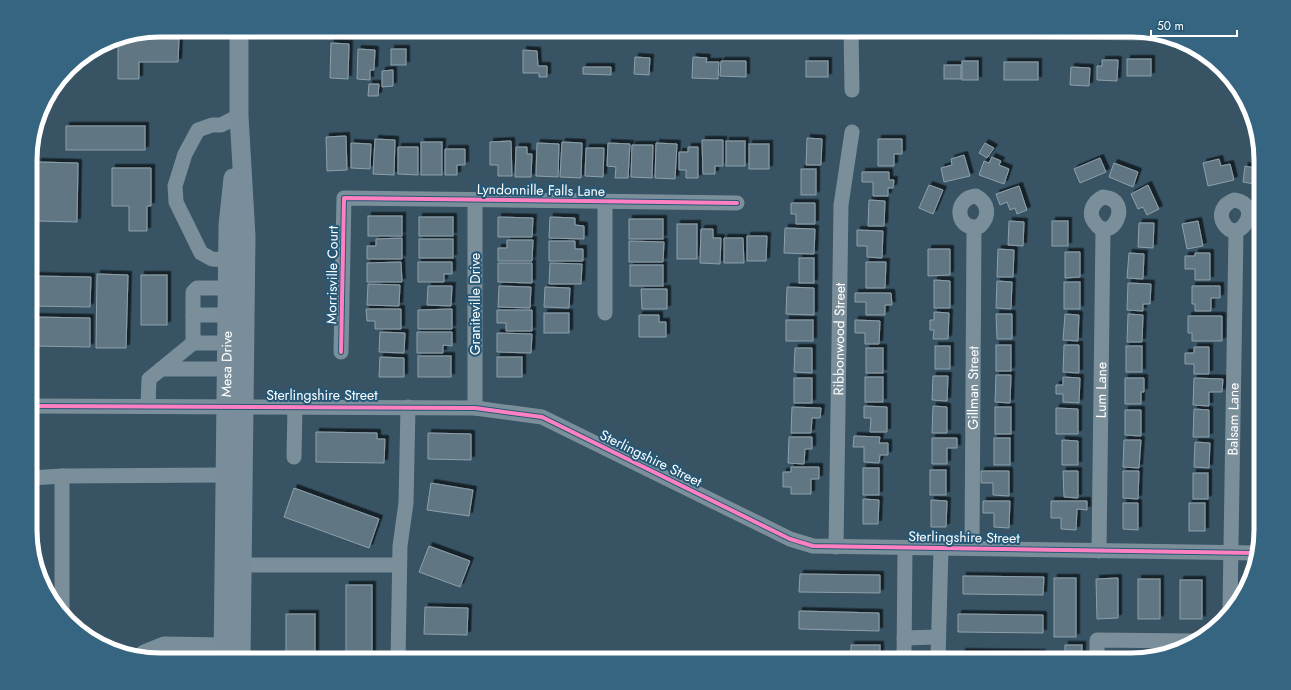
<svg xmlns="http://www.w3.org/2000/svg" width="1291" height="690" viewBox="0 0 1291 690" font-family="Jost,sans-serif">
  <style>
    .building { fill: #617682; stroke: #8ea0aa; filter: url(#shadow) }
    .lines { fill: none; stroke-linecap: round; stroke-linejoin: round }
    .minor { stroke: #7b8f9b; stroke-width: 15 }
    .major { stroke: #798e9a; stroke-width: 19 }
    .cycleway-casing { stroke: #255876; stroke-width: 6 }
    .cycleway { stroke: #ff80c0; stroke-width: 4 }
    .labels { text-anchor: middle; stroke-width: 4; stroke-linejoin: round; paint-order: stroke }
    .street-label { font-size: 14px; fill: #fff; stroke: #255876 }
    .rim { fill: none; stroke: #fff; stroke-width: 5 }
  </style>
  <defs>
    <filter id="shadow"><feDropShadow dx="3.5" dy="-3.5" stdDeviation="0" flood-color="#0009"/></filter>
  </defs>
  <rect width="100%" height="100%" fill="#375364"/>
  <!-- building -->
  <g class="building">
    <path d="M118 38 179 39 178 62H139V79H118Z"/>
    <path d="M331 43 349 44 348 79 330 78Z"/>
    <path d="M358 49 375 50 374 70H370V80L357 79Z"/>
    <rect x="391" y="49" width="15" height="16"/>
    <path d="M523 50 537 51 538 66H547V77H539V73H523Z"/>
    <path d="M635 57 650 58 649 75 634 74Z"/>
    <path d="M693 57 707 58 706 62H719L718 79 692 78Z"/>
    <rect x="1127" y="59" width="24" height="17"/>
    <path d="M1102 60H1118L1117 81 1097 80V66H1102Z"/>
    <path d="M721 61H746V77L720 76Z"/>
    <rect x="806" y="61" width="22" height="16"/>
    <rect x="962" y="61" width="16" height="19"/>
    <rect x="1004" y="62" width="34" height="18"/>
    <rect x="944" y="65" width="17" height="14"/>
    <path d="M583 67H611V75L583 74Z"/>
    <path d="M1071 67 1090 68 1089 86 1070 85Z"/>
    <path d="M393 70V86L382 87V71Z"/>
    <path d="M369 84H379L378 96H368Z"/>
    <rect x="66" y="126" width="79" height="24"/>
    <path d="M346 136 347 170 327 171 326 137Z"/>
    <path d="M807 138 822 139 821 165H806Z"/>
    <path d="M375 139 395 140 394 175 373 174Z"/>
    <path d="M878 139H902V154H894V166H878Z"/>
    <path d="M702 140H723V166H715V174H703Z"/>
    <path d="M511 141 512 176H498V165H490V142Z"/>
    <rect x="726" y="141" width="19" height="25"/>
    <rect x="421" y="142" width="21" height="33"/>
    <path d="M562 142 582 143 581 178 560 177Z"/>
    <path d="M351 143 371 144 370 169 351 168Z"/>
    <path d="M537 143 559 144 558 177 536 176Z"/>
    <path d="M608 143 630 144 628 178H615L616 167 607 166Z"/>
    <path d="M656 143 677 144 675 179 655 178Z"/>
    <path d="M985 143 994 148 987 158 979 153Z"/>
    <rect x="749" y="144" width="20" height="25"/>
    <path d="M632 145H653L652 178 631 177Z"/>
    <path d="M398 147H418V175L398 174Z"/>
    <path d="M516 147H527V154H532L531 177H515Z"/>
    <path d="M688 147H698V178H686V170H679V152H688Z"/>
    <path d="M586 148H604L603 177 585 176Z"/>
    <path d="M445 149H465V165H457V175H445Z"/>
    <path d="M964 155 970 176 944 182 941 168 952 165 951 159Z"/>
    <path d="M992 157 1001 161 999 165 1009 169 1004 184 979 175 984 161 989 163Z"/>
    <path d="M1100 158 1106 172 1080 183 1074 169Z"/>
    <path d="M1219 159 1221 166 1230 164 1234 180 1208 186 1203 163Z"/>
    <path d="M38 162 78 163 77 222 37 221Z"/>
    <path d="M1114 163 1138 172 1133 187 1109 177Z"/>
    <path d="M1245 166 1260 169V185L1243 182Z"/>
    <path d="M112 168H151V206H147V231H129V206H112Z"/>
    <rect x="801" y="169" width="15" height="26"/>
    <path d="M862 172H889V180H894L893 188H888V196H873V182H862Z"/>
    <path d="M929 185 943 190 933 214 919 208Z"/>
    <path d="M1148 185 1159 209 1147 215 1143 207 1138 209 1131 194Z"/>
    <path d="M1019 186 1027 210 1017 214 1015 208 1010 210 1007 202 1000 205 996 194Z"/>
    <path d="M869 200 885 201 884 226H868Z"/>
    <path d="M791 203H815V224H796V214H791Z"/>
    <rect x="368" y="216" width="34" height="20"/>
    <rect x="419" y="217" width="34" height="19"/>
    <path d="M498 217 533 218 532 237H498Z"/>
    <path d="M550 217 575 218V225L584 226V239L549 238Z"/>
    <rect x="629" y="219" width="34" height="20"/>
    <path d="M1009 221 1024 222 1023 246 1008 245Z"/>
    <rect x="1052" y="221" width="16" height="25"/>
    <path d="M1198 221 1203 246 1187 249 1182 224Z"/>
    <path d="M1139 223H1154L1153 248 1138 247Z"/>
    <rect x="677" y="224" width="20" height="35"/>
    <path d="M785 228 815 229 814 254 784 253Z"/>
    <path d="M701 229H713V238H721L720 264 700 263Z"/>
    <path d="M857 230 883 231 882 258 867 257V246H857Z"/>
    <path d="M747 236H767L766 261H747Z"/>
    <path d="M402 238V259H367V246H376V239Z"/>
    <path d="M724 238H743L744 263H724Z"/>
    <rect x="419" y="239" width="34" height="19"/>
    <path d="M507 240H533L532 261H498V248H507Z"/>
    <path d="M549 241H575V249H583V261H549Z"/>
    <path d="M629 241 664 242 663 262H629Z"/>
    <path d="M928 249H950V275L928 276Z"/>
    <path d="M998 249 1014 250 1013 277H997Z"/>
    <path d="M1065 252H1080V277L1065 278Z"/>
    <path d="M1129 253 1144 254 1143 279 1127 278Z"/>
    <path d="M1195 253H1210V280H1195V269H1185V256H1195Z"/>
    <path d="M1259 255H1260V280H1258Z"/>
    <rect x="799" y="258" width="15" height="25"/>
    <path d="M401 262 402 282H367V263Z"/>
    <path d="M418 262H452V274H444V282H418Z"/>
    <path d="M866 262H886L885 288H866Z"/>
    <path d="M498 263H532V283L498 282Z"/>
    <path d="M550 263 582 264 581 284H549Z"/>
    <rect x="630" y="265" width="33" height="21"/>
    <path d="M97 274 128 275 126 348H96Z"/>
    <rect x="141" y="275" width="26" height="50"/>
    <path d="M33 276 91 277 90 307 32 306Z"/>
    <path d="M934 280 950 281V308H934Z"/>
    <path d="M997 281 1012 282 1011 309 996 308Z"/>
    <rect x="1064" y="282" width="16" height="27"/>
    <path d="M1128 283 1151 284 1150 304H1143V311L1127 310Z"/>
    <path d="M368 284 400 285 399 306 367 305Z"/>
    <rect x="1258" y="285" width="2" height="28"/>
    <path d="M428 286H452L451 306 427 305Z"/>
    <path d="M499 286 531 287 530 308 498 307Z"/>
    <path d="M1192 286H1220V298H1211V311H1195V304H1192Z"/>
    <path d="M545 287 570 288 569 308 544 307Z"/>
    <path d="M787 287 814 288V315L786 314Z"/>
    <path d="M641 289H667V309H642Z"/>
    <path d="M855 293H891L892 305H885V315H866V302H855Z"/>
    <path d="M366 309H401V329H375V321H367Z"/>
    <path d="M452 309V329H418V310Z"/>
    <path d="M497 310H532V331H506V323H497Z"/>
    <path d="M934 312 949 313 948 339H933L934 330H930V320H934Z"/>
    <rect x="544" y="313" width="25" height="20"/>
    <path d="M996 314H1012V339H997Z"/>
    <path d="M1065 314 1079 315 1078 341 1063 340Z"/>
    <path d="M1128 314 1143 315 1142 342H1127Z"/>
    <path d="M639 315H659V322H666V337H639Z"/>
    <path d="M1188 316H1222V341H1192V333H1188Z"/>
    <path d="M33 317 90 318V347L33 346Z"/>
    <path d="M1258 317H1260V341H1257Z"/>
    <rect x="786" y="320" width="27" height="21"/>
    <path d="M855 320 880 321 879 344H865V333H855Z"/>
    <path d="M380 332 405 333 404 353 379 352Z"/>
    <path d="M417 332H452V346L443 345V353H417Z"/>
    <path d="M497 333 532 334 531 353 497 352Z"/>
    <rect x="996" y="345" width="15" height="26"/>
    <path d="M1064 345H1079V373L1063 372Z"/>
    <rect x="935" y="346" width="15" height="23"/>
    <rect x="1126" y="346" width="16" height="26"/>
    <path d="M1194 347H1209V374H1194V364H1185V353H1194Z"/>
    <path d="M1257 347H1260L1261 374H1256Z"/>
    <path d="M795 348H812V373L794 372Z"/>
    <rect x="866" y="348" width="17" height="25"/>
    <rect x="418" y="356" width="33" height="21"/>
    <path d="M380 357 404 358V377H379Z"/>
    <rect x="497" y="357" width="25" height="20"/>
    <path d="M996 375H1011L1010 403 995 402Z"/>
    <path d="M933 376H948L947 401 932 400Z"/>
    <rect x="865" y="377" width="18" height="25"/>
    <path d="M1063 377 1080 378 1079 403 1063 402V394H1056V385H1063Z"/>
    <rect x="794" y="378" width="18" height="25"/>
    <path d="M1125 378H1144V392H1141V404H1125Z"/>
    <path d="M1194 378 1223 379 1222 392H1209V406L1193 405Z"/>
    <path d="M864 406 887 407V432H870L871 418H864Z"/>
    <path d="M933 406 947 407V433H932Z"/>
    <path d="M792 407 821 408 820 418H812L811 433H791Z"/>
    <rect x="995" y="407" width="16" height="27"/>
    <path d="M1056 408 1078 409V434H1056Z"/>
    <path d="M1194 409 1209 410V437H1193Z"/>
    <path d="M1125 410H1141V436L1125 435Z"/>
    <path d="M1255 411H1261V438H1256Z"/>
    <path d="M316 432 377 433V439H385L384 463 316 462Z"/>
    <path d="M428 433 471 434V460L428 459Z"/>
    <path d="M854 436 880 437 879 443H888V455H880L879 463 864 462V447H853Z"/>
    <path d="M789 437H812V449H805L804 464 788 463Z"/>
    <path d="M932 438H957V448H947V464H932Z"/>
    <rect x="994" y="438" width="16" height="27"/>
    <path d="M1062 440 1078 441V465H1062Z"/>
    <path d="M1124 440H1141L1139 468 1123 467Z"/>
    <path d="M1195 442 1210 443 1209 468 1194 467Z"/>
    <path d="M791 467H819V479H811V494H791V487H783V472H791Z"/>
    <rect x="863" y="468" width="16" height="27"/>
    <rect x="930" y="470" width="16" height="25"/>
    <path d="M981 471H1009V496L993 495V483H981Z"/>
    <path d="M1063 471H1078V498L1064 497Z"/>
    <path d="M1123 471H1139L1138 499 1123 498Z"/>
    <rect x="1193" y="473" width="15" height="26"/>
    <path d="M1255 473H1261V500H1254Z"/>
    <path d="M431 483 473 490 469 516 427 510Z"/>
    <path d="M294 488 379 519 369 548 284 517Z"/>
    <path d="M863 499 879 500 878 524H863Z"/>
    <path d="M931 500 947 501 946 527H931Z"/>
    <path d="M983 501H1010L1009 528 994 527V513H983Z"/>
    <path d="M1051 501H1087V510L1077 509 1076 530 1061 529V518H1051Z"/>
    <path d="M1123 503H1138V530L1123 529Z"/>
    <rect x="1189" y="503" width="16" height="28"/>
    <path d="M1255 505H1261V531L1254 530Z"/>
    <path d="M429 546 470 561 460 587 419 572Z"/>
    <path d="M800 574 880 575V593L799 592Z"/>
    <path d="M963 576 1044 577 1043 595 963 594Z"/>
    <rect x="1054" y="578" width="22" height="59"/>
    <path d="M1118 578V618L1097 619 1096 579Z"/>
    <rect x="1138" y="579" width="22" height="40"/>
    <rect x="1180" y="580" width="22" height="39"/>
    <rect x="346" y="585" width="26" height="75"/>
    <path d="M425 607 468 608 467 635 424 634Z"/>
    <path d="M799 611 879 613V631L799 629Z"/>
    <rect x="286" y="614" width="29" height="46"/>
    <path d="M958 614 1043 615V633L958 632Z"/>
    <rect x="851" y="645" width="29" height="15"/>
    <rect x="1065" y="645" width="17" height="15"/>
    <path d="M962 652 1042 653V660H962Z"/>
  </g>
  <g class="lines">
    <!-- minor -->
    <g class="minor">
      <path d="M851 30 852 90"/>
      <path d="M913 30 1144 33"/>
      <path d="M976 196C989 203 990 216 980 226 956 233 952 198 976 196Z"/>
      <path d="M1103 197C1135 199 1111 246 1095 223 1087 213 1093 202 1103 197Z"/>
      <path d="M1234 200C1265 204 1239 247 1224 224 1218 214 1223 204 1234 200Z"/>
      <path d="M228 260 212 259 201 253 176 202 175 186 185 154 198 130 212 125H221L239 116"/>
      <path d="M605 313V201"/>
      <path d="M193 315H227"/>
      <path d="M193 343H227"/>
      <path d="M341 352 344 198 737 203"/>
      <path d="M161 369H226"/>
      <path d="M31 406 475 408 542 417 790 539 813 546 1256 553"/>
      <path d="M148 406 149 379 193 343V292L197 288H227"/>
      <path d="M475 408V200"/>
      <path d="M294 457 295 406"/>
      <path d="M31 478 62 476"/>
      <path id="s1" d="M836 547 841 205 852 132"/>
      <path id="s2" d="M972 548 974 228"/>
      <path id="s3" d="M1099 551 1103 229"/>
      <path d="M242 565H399"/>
      <path id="s4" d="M1230 608 1236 231"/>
      <path d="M62 611V476L225 475"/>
      <path d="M904 638 938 637"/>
      <path d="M140 655 144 652 164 644 224 645"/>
      <path d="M398 660 400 546 406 503 408 407"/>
      <path d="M904 660 905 548"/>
      <path d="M938 660 941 548"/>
      <path d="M1097 660V640L1193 641"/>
    </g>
    <!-- major -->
    <g class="major">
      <path d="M239 30V116L246 236 241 660"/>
      <path id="s5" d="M223 660 228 225 233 178"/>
    </g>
    <!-- cycleway casing -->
    <g class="cycleway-casing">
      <g id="cycleway">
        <path d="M341 352 344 198 737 203"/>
        <path d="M31 406 475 408 542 417 790 539 813 546 1256 553"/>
      </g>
    </g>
    <!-- cycleway -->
    <use href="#cycleway" class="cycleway"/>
  </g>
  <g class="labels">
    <!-- street labels -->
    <g class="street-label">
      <text transform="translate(541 190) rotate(1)" y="5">Lyndonnille Falls Lane</text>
      <text transform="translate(332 275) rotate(-89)" y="5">Morrisville Court</text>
      <text transform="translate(475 304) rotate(-90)" y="5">Graniteville Drive</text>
      <text dy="5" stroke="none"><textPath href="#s1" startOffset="208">Ribbonwood Street</textPath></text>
      <text dy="5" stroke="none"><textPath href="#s5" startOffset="296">Mesa Drive</textPath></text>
      <text dy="5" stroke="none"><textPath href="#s2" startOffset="160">Gillman Street</textPath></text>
      <text dy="5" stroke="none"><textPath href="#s3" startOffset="161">Lum Lane</textPath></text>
      <text x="322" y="400">Sterlingshire Street</text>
      <text dy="5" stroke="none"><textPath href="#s4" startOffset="189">Balsam Lane</textPath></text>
      <text transform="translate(651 458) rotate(26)" y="5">Sterlingshire Street</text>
      <text transform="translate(964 537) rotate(1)" y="5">Sterlingshire Street</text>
    </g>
  </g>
  <!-- crop -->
  <path d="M0 0H1291V690H0ZM160 37H1131A123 123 0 0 1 1254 160V530A123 123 0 0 1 1131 653H160A123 123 0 0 1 37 530V160A123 123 0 0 1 160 37Z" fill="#366581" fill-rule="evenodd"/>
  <path class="rim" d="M160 37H1131A123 123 0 0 1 1254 160V530A123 123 0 0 1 1131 653H160A123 123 0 0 1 37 530V160A123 123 0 0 1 160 37Z"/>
  <!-- scale -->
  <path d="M1151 30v6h86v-6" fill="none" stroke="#ffffff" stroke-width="2"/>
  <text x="1157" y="30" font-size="12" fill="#ffffff" stroke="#255876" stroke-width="3" paint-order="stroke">50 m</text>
</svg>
